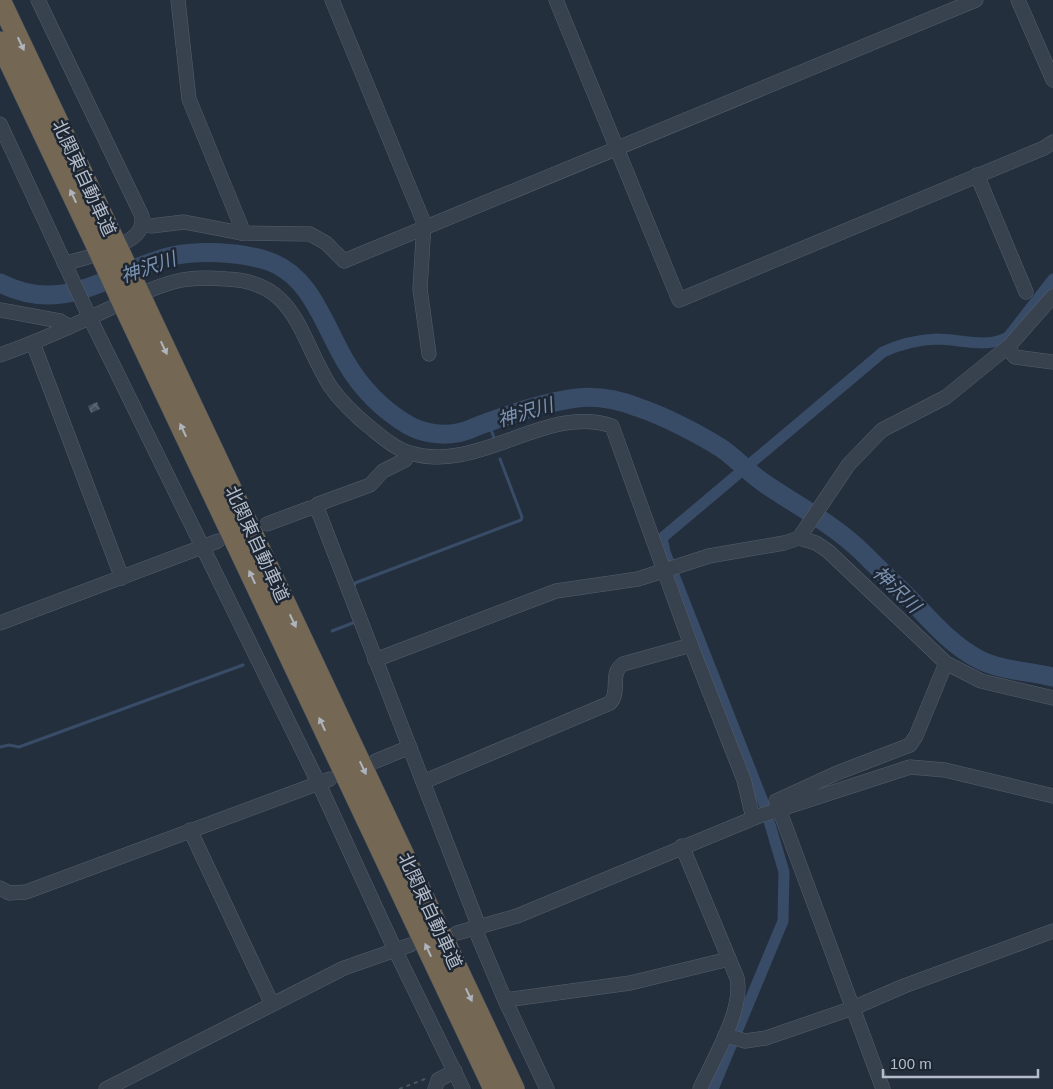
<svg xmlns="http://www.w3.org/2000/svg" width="1053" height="1089" viewBox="0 0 1053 1089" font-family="Helvetica,'Noto Sans JP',sans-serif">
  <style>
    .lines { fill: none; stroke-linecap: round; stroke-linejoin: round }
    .stream { stroke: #394c67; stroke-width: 3 }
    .canal { stroke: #394c67; stroke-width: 11 }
    .river { stroke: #394c67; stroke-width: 19 }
    .building { fill: url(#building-cross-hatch) }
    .minor-casing { stroke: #565f6c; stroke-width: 15 }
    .highway-casing { stroke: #434c59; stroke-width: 22 }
    .path { stroke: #44595c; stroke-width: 2; stroke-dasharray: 4 4; stroke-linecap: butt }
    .minor { stroke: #38414e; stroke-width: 14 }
    .highway { stroke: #746855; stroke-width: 21 }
    .highway-bridge-casing { stroke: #434c59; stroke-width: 22; stroke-linecap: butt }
    .highway-bridge { stroke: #746855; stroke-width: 21 }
    .oneway { fill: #aeb4bd }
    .labels { text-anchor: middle; stroke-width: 5; stroke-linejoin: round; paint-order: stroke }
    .street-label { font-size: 18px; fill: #b4bcc9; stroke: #1d2633 }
    .water-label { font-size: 19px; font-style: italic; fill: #7c92b1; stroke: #1d2633 }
  </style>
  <defs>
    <pattern id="building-cross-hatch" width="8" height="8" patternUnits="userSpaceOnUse" patternTransform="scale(1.25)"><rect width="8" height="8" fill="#455162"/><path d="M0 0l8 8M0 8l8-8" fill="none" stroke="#5d6877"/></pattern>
  </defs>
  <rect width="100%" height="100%" fill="#242f3e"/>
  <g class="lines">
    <!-- stream -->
    <g class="stream">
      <path d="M488 422 495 440"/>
      <path d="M354 587 355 583 521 520 522 517 500 459"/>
      <path d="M332 631 358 621"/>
      <path d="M0 747 9 745 19 747 243 665"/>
    </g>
    <!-- canal -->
    <path class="canal" d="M713 1089 783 921 784 872 764 804 665 552 662 538 883 352C900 344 916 340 936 339 960 339 987 349 1008 337L1053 279"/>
    <!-- river -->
    <path class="river" d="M0 283C66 317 112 270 172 256 200 250 238 252 265 260 312 274 324 327 347 364 362 389 383 410 408 425 422 433 441 436 457 433 466 432 476 426 486 423 510 414 545 403 570 399 592 395 616 399 637 407 662 415 699 434 721 448 736 458 749 473 764 483 797 506 832 523 861 551 877 567 894 583 910 599 931 621 952 646 980 660 1002 671 1030 671 1053 677"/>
  </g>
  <!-- building -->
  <path class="building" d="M97 402 100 409 91 413 88 406Z"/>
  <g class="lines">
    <!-- minor casing -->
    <g class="minor-casing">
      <g id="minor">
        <path d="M38 0 142 216C142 221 142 227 139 231 130 246 81 260 64 263"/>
        <path d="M178 0 189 99 241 226V233"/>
        <path d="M332 0 424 223 420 289 429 354"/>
        <path d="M556 0 679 300 1044 148 1053 142"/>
        <path d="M1018 0 1053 80"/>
        <path d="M0 124 90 318 318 782 396 952 463 1089"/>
        <path d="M977 175 1026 292"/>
        <path d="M142 223 151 226 184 222 241 233 310 234 326 243 344 261 976 0"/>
        <path d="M0 310 60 321 70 327"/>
        <path d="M33 343 122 578"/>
        <path d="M1007 348 1015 357 1053 362"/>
        <path d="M0 355C31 344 61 331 91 317 121 304 149 287 182 280 197 277 212 278 227 279 297 282 299 337 330 386 341 402 357 417 372 429 383 438 396 449 410 453 480 474 547 403 612 426L691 645 744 780 753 818"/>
        <path d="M315 508 318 504 370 485 383 471 405 460 409 453"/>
        <path d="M267 524 310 508H315L319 513 476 919 478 936 505 1000 547 1089"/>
        <path d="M799 538 816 543 828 551 946 663 981 681 1053 698"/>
        <path d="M0 623 218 541"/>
        <path d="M375 660 556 591 638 579 709 556 784 543 799 538 849 464 882 430 946 397 1010 345 1053 296"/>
        <path d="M376 761 410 747"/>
        <path d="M423 782 610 703C621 692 609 673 623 664L691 645"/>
        <path d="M190 830 272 1004"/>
        <path d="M682 846 737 978C744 1010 713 1059 700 1089"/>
        <path d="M0 888 9 893 26 892 330 779"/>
        <path d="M457 933 517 916 759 816 910 767 945 770 1053 796"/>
        <path d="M505 1000 630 983 729 959"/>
        <path d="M725 1035 745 1041 766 1038 853 1008 904 986 1053 931"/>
        <path d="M106 1089 344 968 410 945"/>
        <path d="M435 1089 438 1080 455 1071"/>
        <path d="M883 1089 776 801 837 773 910 745 916 736 946 663"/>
      </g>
    </g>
    <!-- highway casing -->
    <g class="highway-casing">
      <g id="highway">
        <path d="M0 0 110 232"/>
        <path d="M0 42 94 240"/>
        <path d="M144 304 514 1089"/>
        <path d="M127 312 494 1089"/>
      </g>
    </g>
    <!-- path -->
    <path class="path" d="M399 1089 425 1079"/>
    <!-- minor -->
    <use href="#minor" class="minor"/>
    <!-- highway -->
    <use href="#highway" class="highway"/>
    <!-- highway-bridge casing -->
    <g class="highway-bridge-casing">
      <g id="highway-bridge">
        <path d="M110 232 144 304"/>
        <path d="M94 240 127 312"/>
      </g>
    </g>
    <!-- highway-bridge -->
    <use href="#highway-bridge" class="highway-bridge"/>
  </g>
  <!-- one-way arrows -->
  <defs><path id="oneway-solid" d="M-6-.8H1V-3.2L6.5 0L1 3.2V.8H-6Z" transform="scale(1.25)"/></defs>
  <g class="oneway">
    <use href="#oneway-solid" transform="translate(21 44) rotate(65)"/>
    <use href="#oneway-solid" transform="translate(73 196) rotate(-115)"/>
    <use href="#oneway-solid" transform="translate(164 348) rotate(65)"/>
    <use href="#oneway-solid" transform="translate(183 430) rotate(-115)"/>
    <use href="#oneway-solid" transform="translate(252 577) rotate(-115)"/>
    <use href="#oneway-solid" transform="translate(293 621) rotate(65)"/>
    <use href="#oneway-solid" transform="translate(322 724) rotate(-115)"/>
    <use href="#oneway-solid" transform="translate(363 768) rotate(65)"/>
    <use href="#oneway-solid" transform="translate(428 950) rotate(-115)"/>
    <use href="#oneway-solid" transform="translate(469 995) rotate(65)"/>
  </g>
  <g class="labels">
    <!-- street labels -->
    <g class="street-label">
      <text transform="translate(84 178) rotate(65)" y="6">北関東自動車道</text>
      <text transform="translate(257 544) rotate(65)" y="6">北関東自動車道</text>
      <text transform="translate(430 911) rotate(65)" y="6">北関東自動車道</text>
    </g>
    <!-- water labels -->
    <g class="water-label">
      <text transform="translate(148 267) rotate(-19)" y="7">神沢川</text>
      <text transform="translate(525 412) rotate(-17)" y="7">神沢川</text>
      <text transform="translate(897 589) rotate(44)" y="7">神沢川</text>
    </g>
  </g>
  <!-- scale -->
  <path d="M883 1069v8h155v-8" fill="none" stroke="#b4bcc9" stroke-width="2.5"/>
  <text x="890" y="1069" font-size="15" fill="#b4bcc9" stroke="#1d2633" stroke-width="4" paint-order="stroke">100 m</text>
</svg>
